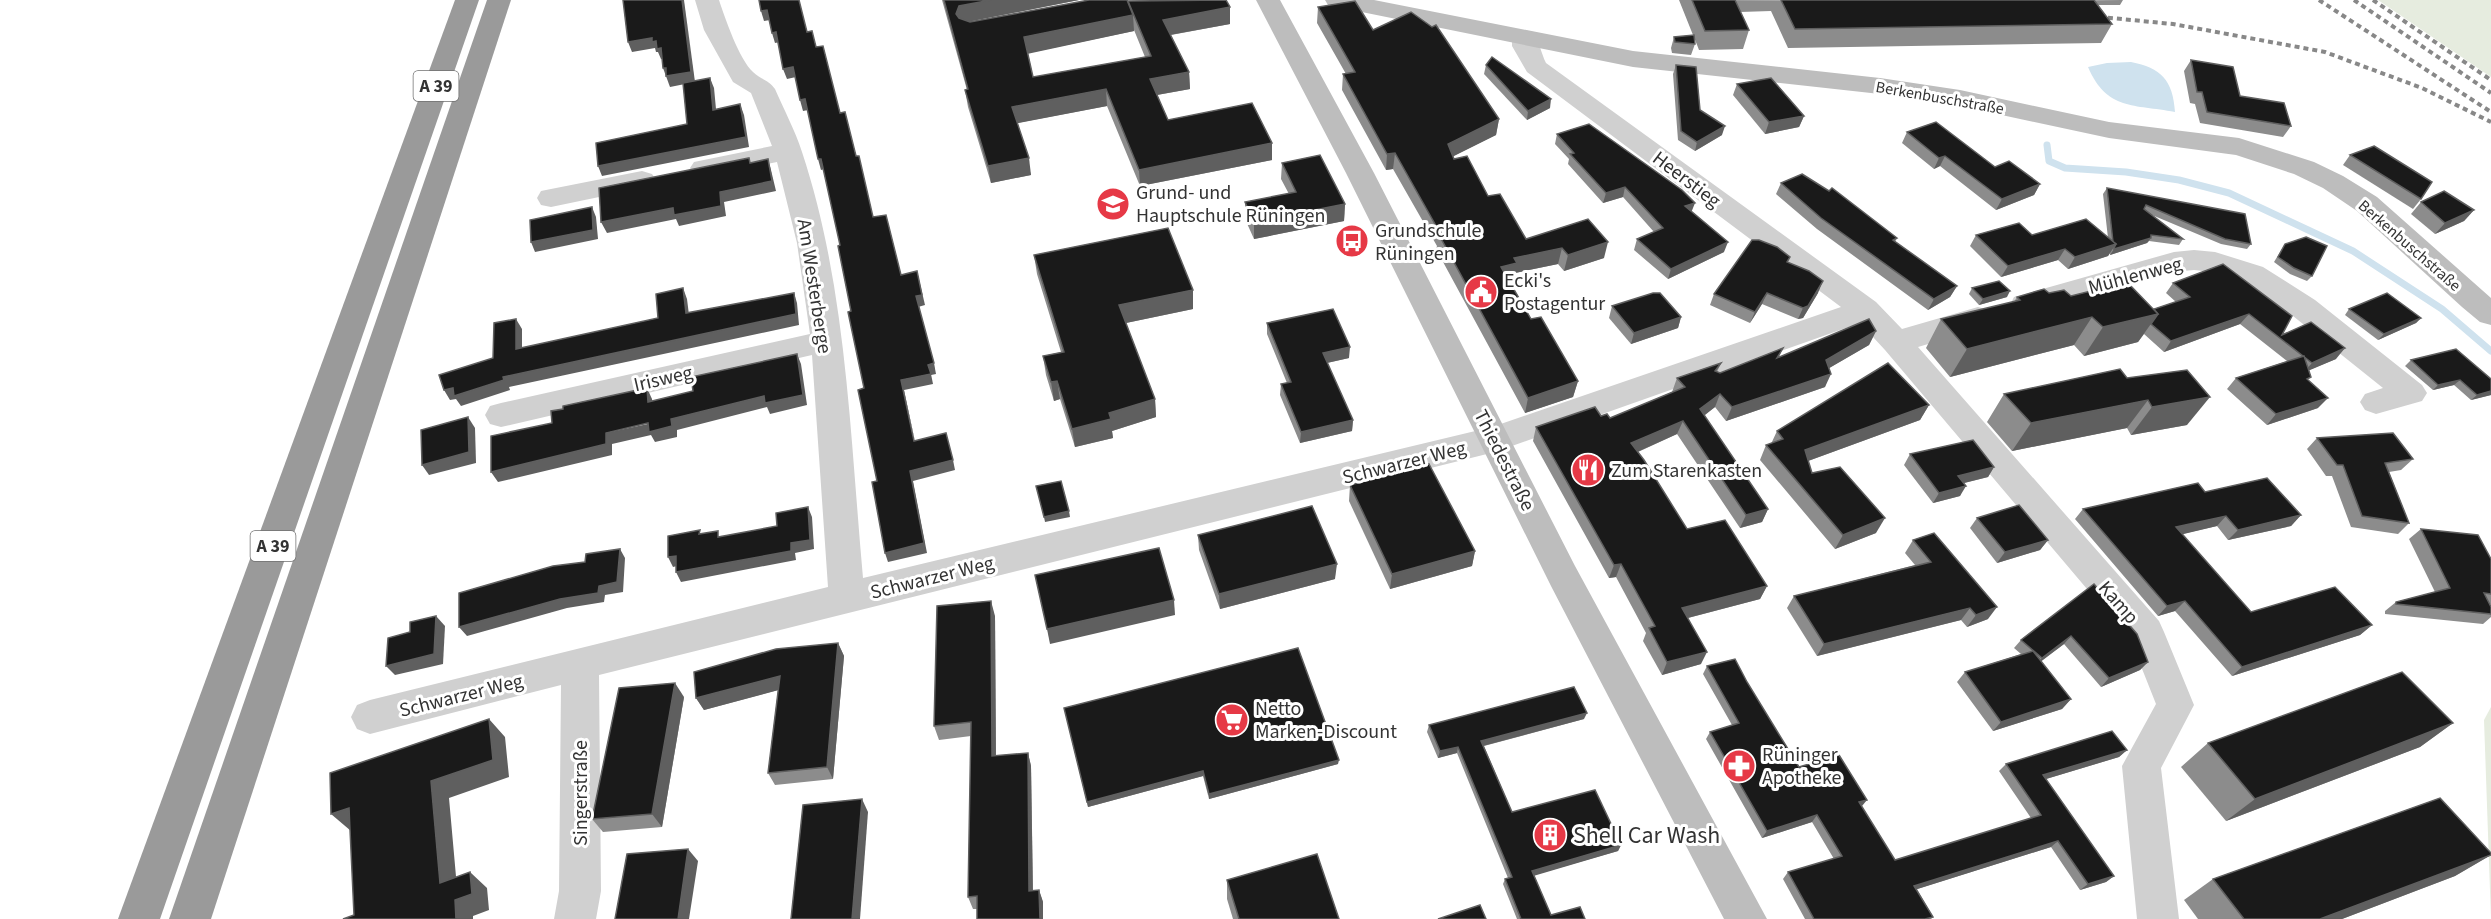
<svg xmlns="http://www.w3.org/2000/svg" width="2491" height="919" viewBox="0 0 2491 919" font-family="'Source Sans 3',sans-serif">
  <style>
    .green { fill: #e6ecdf }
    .water { fill: #cfe2ee }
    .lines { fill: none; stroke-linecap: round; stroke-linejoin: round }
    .stream { stroke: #cfe2ee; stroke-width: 7 }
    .street { fill: #d0d0d0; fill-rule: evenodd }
    .secondary { fill: #bdbdbd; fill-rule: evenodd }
    .highway { fill: #9a9a9a; fill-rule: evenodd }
    .rail { stroke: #888; stroke-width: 4; stroke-dasharray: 5 4; stroke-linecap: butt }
    .wall { fill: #8c8c8c; fill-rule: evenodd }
    .shaded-wall { fill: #5f5f5f }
    .building { fill: #1a1a1a; stroke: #5f5f5f; stroke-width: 1.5 }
    .labels { text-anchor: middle; stroke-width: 6; stroke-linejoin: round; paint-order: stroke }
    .far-street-label { font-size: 16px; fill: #333; stroke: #fff }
    .shield { fill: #fff; stroke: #707070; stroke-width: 1.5 }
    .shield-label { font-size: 18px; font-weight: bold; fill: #333 }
    .street-label { font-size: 20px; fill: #333; stroke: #fff }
    .poi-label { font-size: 20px; fill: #333; stroke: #fff; text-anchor: start }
    .near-poi-label { font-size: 24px; fill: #333; stroke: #fff; text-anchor: start }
  </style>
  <rect width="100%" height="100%" fill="#fff"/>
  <!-- green -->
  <g class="green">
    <path d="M2378 0H2491V77Z"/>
    <path d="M2491 707V919L2484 720Z"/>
  </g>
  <!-- water -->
  <path class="water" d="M2131 62C2161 68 2173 80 2175 112 2134 104 2107 111 2088 67L2107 63Z"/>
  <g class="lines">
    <!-- stream -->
    <path class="stream" d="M2047 145 2049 161 2065 168 2126 172 2179 180 2229 193 2353 251 2442 309 2491 351"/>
    <!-- street -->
    <g class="street">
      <path d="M695 0H719C725 18 739 59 753 72 760 79 769 80 775 89 784 110 795 130 802 152 847 288 850 436 863 578L1492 427 1841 307 1527 72 1512 46V37L1515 32 1524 30 1533 32C1539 40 1541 53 1546 63L1876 302 1902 329 1978 307 1989 310 1993 318 1989 326 1918 347 2159 621 2164 632 2194 705 2161 768 2179 919H2137L2122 766 2156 704 2131 641 1885 350 1860 323 1495 452 599 675 601 891 596 919H554L559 891 561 685 370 734 357 729 351 717 357 705 370 700 828 587 812 355 501 427 490 424 485 415 490 406 501 403 810 334 797 243 777 162 704 177 694 174 690 168 694 162 772 146 751 93 733 82 704 30Z"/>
      <path d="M642 171 652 174 656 180 652 186 551 207 541 205 537 198 541 191 551 189Z"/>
      <path d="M2194 250 2215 252 2263 267 2315 300 2422 385 2427 393 2422 401 2376 414 2365 410 2360 402 2365 394 2383 388 2293 316 2243 281 2213 272 2194 270 2174 272 2025 316 2014 313 2010 305 2014 297 2174 252Z"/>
    </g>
    <!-- secondary -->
    <g class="secondary">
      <path d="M1256 0H1280L1374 173 1575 566 1767 919H1724L1551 586 1346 173Z"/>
      <path d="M1325 0H1374L1633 51 1880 78 1960 90 2109 122 2239 138 2314 162 2343 176 2377 197 2491 298V325L2480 322 2462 307 2357 211 2323 188 2294 174 2236 155 2109 138 1960 106 1880 94 1633 67 1337 7 1328 5Z"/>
    </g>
    <!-- highway -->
    <g class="highway">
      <path d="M455 0H479L160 919H118Z"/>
      <path d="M487 0H511L211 919H169Z"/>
    </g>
    <!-- rail -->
    <g class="rail">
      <path d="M2319 0 2491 112"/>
      <path d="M2354 0 2491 93"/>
      <path d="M2373 0 2491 80"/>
      <path d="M2090 16 2173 24 2325 52 2422 88 2491 122"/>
    </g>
  </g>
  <!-- wall -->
  <g class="wall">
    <path d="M942 0H1079L970 21 1128 2 1230 7V24L1171 35 1189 72 1190 89 1157 95 1168 120 1272 143V160L1140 186 1107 106 1017 123 1031 175 991 183 968 107 965 90H967ZM1134 30 1145 57 1033 77 1028 53 1134 31Z"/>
    <path d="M1679 0 1999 1 2123 0 2120 5H2098L2112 24 2101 43 1788 48 1771 11 1740 12 1749 30 1743 49 1699 50 1694 37 1695 44 1691 55 1672 53 1671 48 1674 37 1693 35Z"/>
    <path d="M1318 7 1373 30 1499 119 1496 135 1453 156 1454 159 1488 196 1526 239 1604 258 1564 271 1558 264 1515 273 1514 279 1509 280 1531 319 1578 381 1573 397 1525 413 1436 249 1437 246 1393 169 1386 170 1342 90 1343 74H1346L1317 23Z"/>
    <path d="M2191 60 2240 96 2291 126 2283 137 2200 123 2195 104 2190 103 2184 71Z"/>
    <path d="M1486 65 1550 108 1527 120 1484 74Z"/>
    <path d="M1676 65 1700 110 1722 135 1695 151 1678 140 1673 74Z"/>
    <path d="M1737 84 1804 116 1799 127 1765 134 1733 95Z"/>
    <path d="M1907 132 1995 167 2040 184 2034 195 1996 210 1940 166 1934 169 1902 143Z"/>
    <path d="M1557 134 1692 212 1724 252 1668 279 1634 250 1637 239 1654 232 1623 197 1603 203 1568 164 1569 159 1555 144Z"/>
    <path d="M2350 155 2421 199 2413 209 2343 165Z"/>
    <path d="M1282 163 1345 204 1344 221 1254 239 1245 219V202L1289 194 1281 179Z"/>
    <path d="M1781 183 1829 191 1897 238 1895 242 1957 286 1950 297 1928 310 1817 229 1776 194Z"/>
    <path d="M2107 188 2251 244 2247 249 2221 244 2152 215 2183 239 2179 245 2149 241 2147 243 2110 255V253L2108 256 2068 269 2058 260 2001 277 1970 246 1976 235H2032L2108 238 2103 194Z"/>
    <path d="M2421 202 2474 210 2464 221 2435 234 2411 214Z"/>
    <path d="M2285 244 2312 276 2307 281 2290 274 2274 262Z"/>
    <path d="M1034 255 1193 309 1126 323 1155 399 1156 417 1112 431 1113 438 1075 447 1060 399 1054 401 1046 375 1043 356 1061 352 1037 274Z"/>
    <path d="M1788 262 1818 293 1803 318 1798 319 1762 304 1750 323 1710 305 1714 294Z"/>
    <path d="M2223 264 2282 335 2336 359 2309 370 2308 381 2318 408 2267 425 2227 389 2236 378 2287 361 2240 324 2164 352 2144 334 2138 342 2084 356 2074 345 1950 377 1926 348 1941 319 2014 302 2017 297 2049 293 2154 309 2176 302 2166 293 2173 283Z"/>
    <path d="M1972 288 2007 297 1979 305 1969 294Z"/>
    <path d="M1612 306 1681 317 1678 328 1631 344 1609 318Z"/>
    <path d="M2349 309 2421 318 2416 323 2378 340 2345 315Z"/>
    <path d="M1267 323 1349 358 1327 363 1353 420 1352 431 1300 443 1280 395 1281 384 1287 383 1267 334Z"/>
    <path d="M1876 331 1869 345 1829 368 1825 387 1726 421 1715 407 1704 415 1768 509 1762 522 1740 528 1677 434 1638 452 1687 529 1767 586 1760 599 1688 618 1701 664 1662 675 1643 641 1646 633 1616 577 1609 578 1533 441 1536 427 1601 416 1610 418 1672 392 1677 378 1721 363 1717 372 1720 373 1783 348 1779 357Z"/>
    <path d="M2411 360 2491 379V395L2471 400 2454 385 2433 390 2405 366Z"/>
    <path d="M2127 378 2187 425 2131 435 2127 428 2012 451 1987 422 2004 394Z"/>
    <path d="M1929 405 1920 420 1808 461 1812 473 1876 533 1835 549 1760 460 1766 445 1771 444 1777 431Z"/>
    <path d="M2317 438 2413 459 2401 470 2389 472 2409 523 2398 534 2351 527 2332 476H2326L2307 449Z"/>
    <path d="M1910 454 1994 467 1988 477 1964 483 1960 496 1933 503 1904 465Z"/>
    <path d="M1350 485 1475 551 1472 566 1390 589 1349 501Z"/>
    <path d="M2205 492 2301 515 2291 526 2228 540 2217 526 2182 534 2251 612 2372 625 2360 635 2232 676 2175 611 2158 616 2075 519 2083 509Z"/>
    <path d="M1977 518 2048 540 2040 550 1997 563 1970 528Z"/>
    <path d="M2421 529 2491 559V605L2490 604 2491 607V617L2483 624 2385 614V611L2396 602 2435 592 2409 539Z"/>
    <path d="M1198 535 1335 579 1220 609 1199 550Z"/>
    <path d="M1913 540 1988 619 1967 627 1961 620 1817 656 1787 608 1794 596 1915 565 1905 553Z"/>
    <path d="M2094 584 2148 662 2140 670 2101 687 2064 644 2041 661 2071 699 2062 709 1993 731 1957 682 1965 672 2021 654 2014 648 2021 640Z"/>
    <path d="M995 616 996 756 1028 753 1031 766 1033 890H1039L1043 902V919H977V909H973L968 897 971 736 939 740 934 726Z"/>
    <path d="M838 643 844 656 833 779 775 785 768 773 778 690 704 710 696 698Z"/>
    <path d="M1707 666 1747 682 1799 767 1861 807 1895 860 2031 818 1999 771 2006 764 2127 750 2119 757 2046 779 2114 876 2106 882 2080 890 2051 847 1917 889 1933 917 1931 919H1805L1783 879 1788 872 1834 859 1812 822 1762 838 1706 739 1710 732 1732 725 1703 674Z"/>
    <path d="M684 697 662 827 603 832 592 819Z"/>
    <path d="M1064 708 1338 764 1209 799 1203 776 1088 807Z"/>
    <path d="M1584 719 1484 746 1512 812 1621 845 1618 851 1534 875 1551 915 1585 919H1517L1503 884 1505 879 1508 878 1457 753 1438 758 1427 732 1429 725Z"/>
    <path d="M2453 723 2420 747 2226 821 2181 767 2208 743Z"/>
    <path d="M2491 855 2455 876 2342 919H2198L2184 900 2213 879Z"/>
    <path d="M1227 880 1339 919H1233L1227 899Z"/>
  </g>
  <!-- shaded-wall -->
  <g class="shaded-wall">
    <path d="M682 0H684L695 82 670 87 663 68Z"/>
    <path d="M991 0H1079L962 23 956 14 959 6Z"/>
    <path d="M1230 7V24L1164 36 1163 20Z"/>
    <path d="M767 10 770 20 764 21 761 11Z"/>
    <path d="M1133 15 1134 31 1027 54 1024 37Z"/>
    <path d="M776 32 780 42 775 43 772 33Z"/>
    <path d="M652 38 656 41 661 48 665 59H661L658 52H656L655 48 632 52 628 42Z"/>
    <path d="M793 67 796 77 787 79 783 69Z"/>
    <path d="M1189 72 1190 89 1151 96 1150 79Z"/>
    <path d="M710 78 714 88 717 120 713 110Z"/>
    <path d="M1106 89 1107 106 1014 124 1012 107Z"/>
    <path d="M805 99 808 110 803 111 800 100Z"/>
    <path d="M1551 99 1550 108 1527 120 1528 111Z"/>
    <path d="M740 104 744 115 749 147 602 176 598 166Z"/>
    <path d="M1804 116 1799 127 1765 134 1769 122Z"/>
    <path d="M1499 119 1496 135 1446 160 1448 144Z"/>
    <path d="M1725 126 1722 135 1695 151 1697 142Z"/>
    <path d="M1272 143V160L1140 186 1139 170Z"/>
    <path d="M1395 153 1393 169 1386 170 1387 154Z"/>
    <path d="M1945 156 1940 166 1934 169 1939 158Z"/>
    <path d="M1029 158 1031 175 991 183 988 166Z"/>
    <path d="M768 159 771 170 776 191 724 202 726 216 679 226 676 219 607 233 601 222 720 192Z"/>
    <path d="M818 159H821L824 169 821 170Z"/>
    <path d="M2040 184 2034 195 1996 210 2002 199Z"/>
    <path d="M1625 187 1623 197 1603 203 1606 193Z"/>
    <path d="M1695 203 1691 213 1685 206Z"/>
    <path d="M1345 204 1344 221 1254 239V222Z"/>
    <path d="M592 207 596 217 598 239 535 252 531 242Z"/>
    <path d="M2474 210 2464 221 2435 234 2445 223Z"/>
    <path d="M2151 238 2147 243 2110 255 2114 249Z"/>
    <path d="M1608 242 1604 258 1564 271 1568 255Z"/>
    <path d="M1728 242 1724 252 1668 279 1671 269Z"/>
    <path d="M2116 244 2108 256 2068 269 2075 257Z"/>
    <path d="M1562 248 1558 264 1515 273 1514 279 1498 283 1501 267 1514 258Z"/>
    <path d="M2065 249 2058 260 2001 277 2008 266Z"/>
    <path d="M917 271 925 305 918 307 916 296Z"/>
    <path d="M1823 281 1818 293 1803 318 1798 319 1803 308Z"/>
    <path d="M1957 286 1950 297 1928 310 1934 299Z"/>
    <path d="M683 288 687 299 690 323 686 313Z"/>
    <path d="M1193 290V309L1121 324 1119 305Z"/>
    <path d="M2010 291 2007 297 1979 305 1983 299Z"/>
    <path d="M794 293 797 303 799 325 509 387 510 390 461 406 456 399 450 400 444 390 503 377Z"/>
    <path d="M1767 293 1762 304 1750 323 1755 312Z"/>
    <path d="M2158 314 2138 342 2084 356 2103 327Z"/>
    <path d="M2249 314 2240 324 2164 352 2171 341Z"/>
    <path d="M1681 317 1678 328 1631 344 1634 333Z"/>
    <path d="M2092 317 2074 345 1950 377 1967 349Z"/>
    <path d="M2421 318 2416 323 2378 340 2384 334Z"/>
    <path d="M516 319 522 329V359L516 349Z"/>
    <path d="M1876 331 1869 345 1819 374 1826 360Z"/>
    <path d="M1350 347 1349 358 1322 364 1323 353Z"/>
    <path d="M2345 348 2336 359 2303 373 2312 363Z"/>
    <path d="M797 354 801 364 807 405 770 414 767 407 677 430V437L655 442 651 435 612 444V455L498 482 491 472 606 433 671 419Z"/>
    <path d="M934 363 936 374 931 375 928 365Z"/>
    <path d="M931 374 933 384 904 390 917 451 901 380Z"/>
    <path d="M1831 374 1825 387 1726 421 1732 407Z"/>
    <path d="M2460 380 2454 385 2433 390 2438 385Z"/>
    <path d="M1057 381 1060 399 1054 401 1051 382Z"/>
    <path d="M1578 381 1573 397 1525 413 1528 398Z"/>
    <path d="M647 388 652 399 654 412 648 402Z"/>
    <path d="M2491 391V395L2471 400 2477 395Z"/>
    <path d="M1720 394 1715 407 1695 423 1700 409Z"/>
    <path d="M2210 397 2187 425 2131 435 2152 407Z"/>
    <path d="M2328 398 2318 408 2267 425 2276 414Z"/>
    <path d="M1155 399 1156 417 1112 431 1113 438 1075 447 1072 429 1109 413Z"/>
    <path d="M2148 400 2127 428 2012 451 2031 423Z"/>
    <path d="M1929 405 1920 420 1797 465 1805 450Z"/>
    <path d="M468 417 475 428 476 463 429 475 422 465Z"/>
    <path d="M1353 420 1352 431 1300 443 1301 432Z"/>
    <path d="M1683 421 1677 434 1626 457 1631 443Z"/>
    <path d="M953 460 955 470 913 481 927 553 888 562 885 553 910 471Z"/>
    <path d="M1994 467 1988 477 1952 486 1958 476Z"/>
    <path d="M1966 486 1960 496 1933 503 1939 493Z"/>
    <path d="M808 507 812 517 814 549 795 553 796 560 681 582 676 572 791 543Z"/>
    <path d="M1768 509 1762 522 1740 528 1746 515Z"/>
    <path d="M1069 511 1070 517 1045 522 1044 517Z"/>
    <path d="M2301 515 2291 526 2228 540 2238 530Z"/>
    <path d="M2226 516 2217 526 2167 538 2176 527Z"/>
    <path d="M1885 518 1876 533 1835 549 1843 535Z"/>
    <path d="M2048 540 2040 550 1997 563 2005 552Z"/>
    <path d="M620 549 625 558 623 592 605 595 604 602 567 608 467 636 459 627 599 586Z"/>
    <path d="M1475 551 1472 566 1390 589 1392 574Z"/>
    <path d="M676 556 681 565 673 567 668 557Z"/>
    <path d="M1337 564 1335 579 1220 609 1219 594Z"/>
    <path d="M1621 564 1616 577 1609 578 1614 565Z"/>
    <path d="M1767 586 1760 599 1676 621 1682 608Z"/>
    <path d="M1174 600 1175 615 1050 644 1047 629Z"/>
    <path d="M991 601 995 616 996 770 992 756Z"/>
    <path d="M2185 601 2175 611 2158 616 2167 606Z"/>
    <path d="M1997 607 1988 619 1967 627 1976 615Z"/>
    <path d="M1970 608 1961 620 1817 656 1824 644Z"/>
    <path d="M436 616 445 626 443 664 395 675 386 666Z"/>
    <path d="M2372 625 2360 635 2232 676 2242 667Z"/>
    <path d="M2071 636 2064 644 2035 666 2042 658Z"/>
    <path d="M838 643 844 656 833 779 827 767Z"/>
    <path d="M1707 652 1701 664 1662 675 1667 662Z"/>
    <path d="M2148 662 2140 670 2101 687 2109 678Z"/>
    <path d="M780 676 786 688 704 710 696 698Z"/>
    <path d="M675 683 684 697 662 827 652 814Z"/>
    <path d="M2071 699 2062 709 1993 731 2001 722Z"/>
    <path d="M1587 713 1584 719 1479 747 1481 741Z"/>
    <path d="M489 719 505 737 509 777 449 798 458 899 440 883 431 781Z"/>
    <path d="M2453 723 2420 747 2226 821 2255 799Z"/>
    <path d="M1458 747 1457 753 1438 758 1440 751Z"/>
    <path d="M2127 750 2119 757 2036 782 2043 775Z"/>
    <path d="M1028 753 1031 766 1033 903 1029 891Z"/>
    <path d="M1339 760 1338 764 1209 799V794Z"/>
    <path d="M1203 771V776L1088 807 1087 802Z"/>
    <path d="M862 799 868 812 860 919H852Z"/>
    <path d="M1867 800 1862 806 1859 802Z"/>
    <path d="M349 808 351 831 331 814Z"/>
    <path d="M1817 815 1812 822 1762 838 1767 831Z"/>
    <path d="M2058 841 2051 847 1908 892 1914 886Z"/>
    <path d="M1621 845 1618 851 1530 877 1532 871Z"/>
    <path d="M688 849 698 861 689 919H678Z"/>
    <path d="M2491 855 2455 876 2342 919H2320Z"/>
    <path d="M470 872 487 888 489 910 473 916V919H456L455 900Z"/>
    <path d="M2114 876 2106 882 2080 890 2088 884Z"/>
    <path d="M1039 890 1043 902V919H1040Z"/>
  </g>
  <!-- building -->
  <g class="building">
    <path d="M623 0H682L691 72 666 76V68H663L661 48 657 49 656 41 652 42V38L628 42Z"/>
    <path d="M759 0H799L807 32 812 31 816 47 823 46 840 113 845 112 856 156H859L873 217 886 215 901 275 917 271 922 295 916 296 934 363 928 365 931 374 901 380 914 441 946 433 953 460 910 471 924 543 885 553 872 482 877 481 858 390 864 388 848 312 851 311 838 246 840 245 821 159H818L805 99 800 100 793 67 783 69 776 32 772 33 767 10 761 11Z"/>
    <path d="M944 0H991L959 6 956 14 959 18 970 22 1089 0H1127L1133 15 1024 37 1033 77 1151 56 1128 1 1226 0 1230 7 1163 20 1189 72 1150 79 1168 120 1252 103 1272 143 1139 170 1106 89 1012 107 1029 158 988 166 965 90 968 89Z"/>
    <path d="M1692 0H1735L1749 30 1705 31Z"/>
    <path d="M1781 0H2094L2112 24 1795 29Z"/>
    <path d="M1355 1 1373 30 1411 12 1432 27 1436 25 1499 119 1448 144 1454 159 1467 156 1488 196 1500 194 1526 239 1588 219 1608 242 1568 255 1562 248 1514 258 1517 263 1501 267 1531 319 1541 317 1578 381 1528 398 1438 233H1440L1395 153 1387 154 1343 74 1355 72 1318 7Z"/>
    <path d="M1694 35 1695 44 1675 42 1674 37Z"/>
    <path d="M1492 57 1551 99 1528 111 1486 65Z"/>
    <path d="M2191 60 2233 67 2240 96 2284 103 2291 126 2207 112 2202 92H2197Z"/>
    <path d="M1676 65 1696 67 1700 110 1725 126 1697 142 1681 131Z"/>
    <path d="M710 78 713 110 740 104 746 137 598 166 596 143 687 124 683 83Z"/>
    <path d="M1771 78 1804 116 1769 122 1737 84Z"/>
    <path d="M1936 122 1995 167 2009 161 2040 184 2002 199 1945 156 1939 158 1907 132Z"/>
    <path d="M1589 124 1682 190 1695 203 1685 206 1728 242 1671 269 1637 239 1663 228 1625 187 1606 193 1570 154 1574 153 1557 134Z"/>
    <path d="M2374 146 2432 182 2421 199 2350 155Z"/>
    <path d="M1320 155 1345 204 1254 222 1245 202 1296 192 1282 163Z"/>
    <path d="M749 158 750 163 768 159 772 181 720 192 721 206 674 215 673 208 601 222 599 188Z"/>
    <path d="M1802 174 1829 191 1832 188 1897 238 1893 240 1957 286 1934 299 1821 218 1781 183Z"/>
    <path d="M2107 188 2245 214 2251 244 2225 239 2146 205 2144 209 2183 239 2151 235V238L2114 249V248L2116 244 2113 242Z"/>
    <path d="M2444 191 2474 210 2445 223 2421 202Z"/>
    <path d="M592 207 593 230 531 242 530 220Z"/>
    <path d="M2086 219 2116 244 2075 257 2065 249 2008 266 1976 235 2019 223 2032 235Z"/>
    <path d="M1168 228 1193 290 1119 305 1155 399 1109 413 1111 419 1072 429 1057 381 1051 382 1043 356 1064 352 1034 255Z"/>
    <path d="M2306 237 2327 246 2312 276 2294 268 2278 257 2285 244Z"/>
    <path d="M1752 240H1759L1777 247 1790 257 1787 262 1809 271 1823 281 1808 306 1803 308 1767 293 1755 312 1714 294Z"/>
    <path d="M2223 264 2292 316 2282 335 2311 322 2345 348 2312 363 2249 314 2171 341 2151 324 2158 314 2154 309 2190 297 2173 283Z"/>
    <path d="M1999 281 2010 291 1983 299 1972 288Z"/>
    <path d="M2127 282 2158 314 2103 327 2092 317 1967 349 1941 319 2020 300 2017 297 2044 289 2049 293 2064 290 2071 296Z"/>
    <path d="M683 288 686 313 794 293 796 314 503 377 504 380 454 396 453 388 444 390 439 375 493 358 494 323 516 319V349L658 318 656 294Z"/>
    <path d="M1653 293H1660L1681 317 1634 333 1612 306Z"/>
    <path d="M2387 293 2421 318 2384 334 2349 309Z"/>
    <path d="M1333 309 1350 347 1323 353 1353 420 1301 432 1281 384 1291 382 1267 323Z"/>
    <path d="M1869 319 1876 331 1826 360 1831 374 1732 407 1720 394 1700 409 1768 509 1746 515 1683 421 1631 443 1644 460 1687 529 1725 520 1767 586 1682 608 1707 652 1667 662 1649 628 1655 626 1621 564 1614 565 1536 427 1595 407 1601 416 1607 414 1610 418 1685 387 1677 378 1721 363 1715 371 1720 373 1783 348 1777 358Z"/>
    <path d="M2456 349 2491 379V391L2477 395 2460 380 2438 385 2411 360Z"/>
    <path d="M797 354 803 395 765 403 764 396 671 419 672 426 649 432 648 423 606 433V444L491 472V436L552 423 551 411 563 409V406L647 388 648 402 693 391 691 377Z"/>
    <path d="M2304 356 2311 377 2307 379 2328 398 2276 414 2236 378Z"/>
    <path d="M1888 363 1929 405 1805 450 1812 473 1840 467 1885 518 1843 535 1766 445 1783 439 1777 431Z"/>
    <path d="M2120 369 2127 378 2187 370 2210 397 2152 407 2148 400 2031 423 2004 394Z"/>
    <path d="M468 417 469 452 422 465 421 430Z"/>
    <path d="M2393 433 2413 459 2385 463 2409 523 2362 516 2343 465H2337L2317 438Z"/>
    <path d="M1973 440 1994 467 1958 476 1966 486 1939 493 1910 454Z"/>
    <path d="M1429 464 1475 551 1392 574 1350 485Z"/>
    <path d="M2267 478 2301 515 2238 530 2226 516 2176 527 2251 612 2335 587 2372 625 2242 667 2185 601 2167 606 2083 509 2198 483 2205 492Z"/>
    <path d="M1061 481 1069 511 1044 517 1036 486Z"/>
    <path d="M2019 505 2048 540 2005 552 1977 518Z"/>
    <path d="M1312 506 1337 564 1219 594 1198 535Z"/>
    <path d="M808 507 810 540 791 543V551L676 572V556L668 557V536L700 530 699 534 718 531V537L777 526 776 513Z"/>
    <path d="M2421 529 2478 535 2491 559V594L2484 593 2491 607V614L2396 604V602L2450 588Z"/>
    <path d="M1934 533 1997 607 1976 615 1970 608 1824 644 1794 596 1931 562 1913 540Z"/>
    <path d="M1159 548 1174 600 1047 629 1035 575Z"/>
    <path d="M620 549 617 582 599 586 598 593 560 599 459 627V593L553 566 585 562 586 554Z"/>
    <path d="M2094 584 2137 634 2148 662 2109 678 2071 636 2042 658 2021 640Z"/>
    <path d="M991 601 992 756 1028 753 1029 891 1039 890 1040 919H977V896L968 897 971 722 934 726 937 606Z"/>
    <path d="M436 616 434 654 386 666 388 638 410 632V622Z"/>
    <path d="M838 643 827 767 768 773 780 676 696 698 694 672 776 649Z"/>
    <path d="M1298 648 1339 760 1209 794 1203 771 1087 802 1064 708Z"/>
    <path d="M2033 651 2071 699 2001 722 1965 672Z"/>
    <path d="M1735 659 1747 682 1799 767 1839 755 1867 800 1859 802 1895 860 2041 815 2006 764 2112 731 2127 750 2043 775 2114 876 2088 884 2058 841 1914 886 1933 917 1925 919H1814L1788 872 1842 856 1817 815 1767 831 1710 732 1739 723 1707 666Z"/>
    <path d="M2402 672 2453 723 2255 799 2208 743Z"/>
    <path d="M675 683 652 814 592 819 619 688Z"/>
    <path d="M1574 687 1587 713 1481 741 1512 812 1595 790 1621 845 1532 871 1551 915 1580 907 1585 919H1521L1505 879 1512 877 1458 747 1440 751 1429 725Z"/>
    <path d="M489 719 493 760 431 781 440 883 470 872 472 894 455 900 456 919H343L354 915 349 808 331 814 330 773Z"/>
    <path d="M2440 798 2491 853V855L2320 919H2244L2213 879Z"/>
    <path d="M862 799 852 919H791L803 805Z"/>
    <path d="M688 849 678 919H615L627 854Z"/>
    <path d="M1317 854 1339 919H1239L1227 880Z"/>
    <path d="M1480 905 1486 919H1438Z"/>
  </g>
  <!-- icons -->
  <defs>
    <g id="school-disc" transform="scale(1.725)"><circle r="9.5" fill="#e63946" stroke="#fff"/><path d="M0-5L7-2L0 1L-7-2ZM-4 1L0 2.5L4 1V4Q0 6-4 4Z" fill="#fff"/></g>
    <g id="bus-disc" transform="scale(1.725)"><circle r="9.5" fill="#e63946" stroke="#fff"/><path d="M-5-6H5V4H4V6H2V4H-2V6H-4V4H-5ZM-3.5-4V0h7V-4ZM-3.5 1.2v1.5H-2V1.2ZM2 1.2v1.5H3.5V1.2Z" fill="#fff"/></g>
    <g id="civic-disc" transform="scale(1.725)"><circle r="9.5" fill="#e63946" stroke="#fff"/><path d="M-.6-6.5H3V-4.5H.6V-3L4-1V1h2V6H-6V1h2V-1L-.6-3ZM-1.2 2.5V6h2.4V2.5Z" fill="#fff"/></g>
    <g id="restaurant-disc" transform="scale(1.725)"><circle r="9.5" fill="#e63946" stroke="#fff"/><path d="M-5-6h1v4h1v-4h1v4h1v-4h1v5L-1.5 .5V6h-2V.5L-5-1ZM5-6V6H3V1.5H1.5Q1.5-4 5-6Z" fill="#fff"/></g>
    <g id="supermarket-disc" transform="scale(1.725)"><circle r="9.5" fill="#e63946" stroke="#fff"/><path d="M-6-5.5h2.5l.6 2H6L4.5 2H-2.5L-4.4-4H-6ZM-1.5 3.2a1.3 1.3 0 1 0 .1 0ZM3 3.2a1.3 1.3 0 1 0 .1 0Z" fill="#fff"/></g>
    <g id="pharmacy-disc" transform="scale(1.725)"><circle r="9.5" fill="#e63946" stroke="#fff"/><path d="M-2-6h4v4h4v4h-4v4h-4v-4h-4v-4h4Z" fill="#fff"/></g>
    <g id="building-disc" transform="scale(1.725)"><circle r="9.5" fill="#e63946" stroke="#fff"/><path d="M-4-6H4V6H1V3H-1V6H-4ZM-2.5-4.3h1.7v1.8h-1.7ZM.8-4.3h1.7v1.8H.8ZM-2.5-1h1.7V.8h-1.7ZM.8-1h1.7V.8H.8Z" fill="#fff"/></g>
  </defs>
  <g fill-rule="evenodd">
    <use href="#school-disc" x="1113" y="204"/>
    <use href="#bus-disc" x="1352" y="241"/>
    <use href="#civic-disc" x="1481" y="292"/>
    <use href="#restaurant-disc" x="1588" y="470"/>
    <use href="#supermarket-disc" x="1232" y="720"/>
    <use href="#pharmacy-disc" x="1739" y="766"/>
    <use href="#building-disc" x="1550" y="835"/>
  </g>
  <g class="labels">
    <!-- far-street labels -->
    <g class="far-street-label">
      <text transform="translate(1940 97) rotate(10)" y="6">Berkenbuschstraße</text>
      <text transform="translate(2410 245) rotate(41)" y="6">Berkenbuschstraße</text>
    </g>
    <!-- shield labels -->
    <g class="shield">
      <rect x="413.5" y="71" width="45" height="30" rx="4.5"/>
      <rect x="250.5" y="531" width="45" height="30" rx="4.5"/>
    </g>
    <g class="shield-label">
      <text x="436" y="92">A 39</text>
      <text x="273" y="552">A 39</text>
    </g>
    <!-- street labels -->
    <g class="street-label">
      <text transform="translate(1687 179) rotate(37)" y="7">Heerstieg</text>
      <text transform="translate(2135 275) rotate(-15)" y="7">Mühlenweg</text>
      <text transform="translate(815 286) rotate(81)" y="7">Am Westerberge</text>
      <text transform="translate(663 378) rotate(-13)" y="7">Irisweg</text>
      <text transform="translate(1505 460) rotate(63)" y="7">Thiedestraße</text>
      <text transform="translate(1404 462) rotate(-14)" y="7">Schwarzer Weg</text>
      <text transform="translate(932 577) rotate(-14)" y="7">Schwarzer Weg</text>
      <text transform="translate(2119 602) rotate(49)" y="7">Kamp</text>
      <text transform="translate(461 695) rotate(-14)" y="7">Schwarzer Weg</text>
      <text transform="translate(580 793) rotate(-90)" y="7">Singerstraße</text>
    </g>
    <!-- poi labels -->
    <g class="poi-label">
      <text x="1136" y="199">Grund- und<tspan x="1136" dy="23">Hauptschule Rüningen</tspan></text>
      <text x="1375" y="237">Grundschule<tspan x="1375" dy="23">Rüningen</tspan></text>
      <text x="1504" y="287">Ecki's<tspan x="1504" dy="23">Postagentur</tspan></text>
      <text x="1611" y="477">Zum Starenkasten</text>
      <text x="1255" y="715">Netto<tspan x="1255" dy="23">Marken-Discount</tspan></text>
      <text x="1762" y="761">Rüninger<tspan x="1762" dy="23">Apotheke</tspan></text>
    </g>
    <!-- near-poi labels -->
    <g class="near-poi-label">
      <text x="1573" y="843">Shell Car Wash</text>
    </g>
  </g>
</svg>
